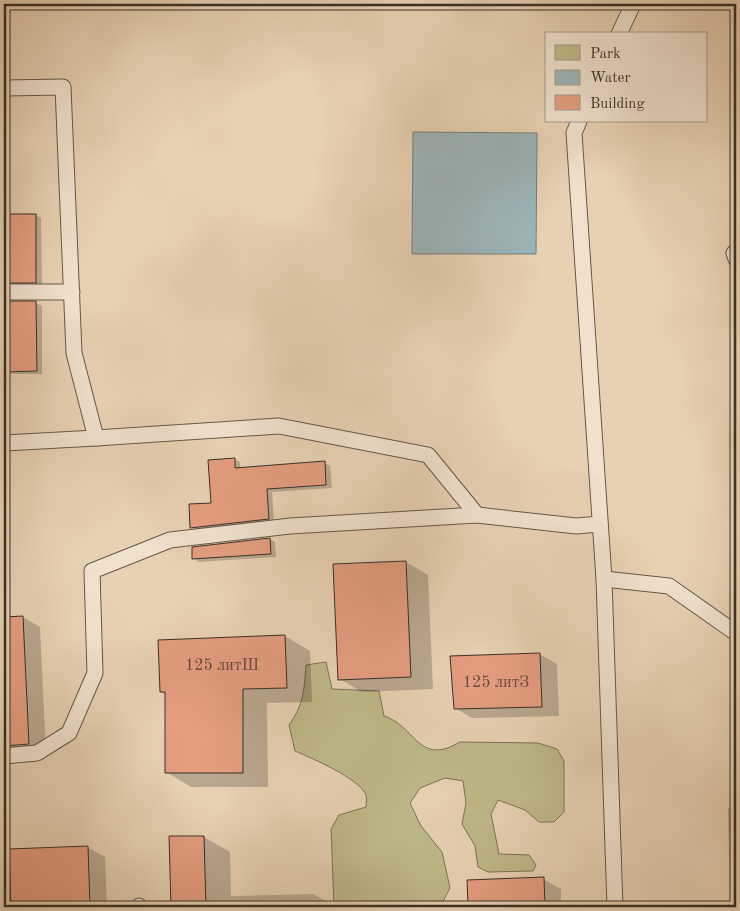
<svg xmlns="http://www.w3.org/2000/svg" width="740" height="911" viewBox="0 0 740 911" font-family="'Old Standard TT',serif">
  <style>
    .green { fill: #bdb988; stroke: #7b7457 }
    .water { fill: #9cb4b8; stroke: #747f7e }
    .shadow { fill: #0003 }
    .building { fill: #e49d7f; stroke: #393026 }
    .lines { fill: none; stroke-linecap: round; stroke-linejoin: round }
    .lane-casing { stroke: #645849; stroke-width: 17 }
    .lane { stroke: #efe1ce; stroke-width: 15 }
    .labels { text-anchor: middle; stroke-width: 4; stroke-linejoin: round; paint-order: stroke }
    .number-label { font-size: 16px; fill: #644b3c }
  </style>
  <rect width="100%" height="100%" fill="#e7d1b3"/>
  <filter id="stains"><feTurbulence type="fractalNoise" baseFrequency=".004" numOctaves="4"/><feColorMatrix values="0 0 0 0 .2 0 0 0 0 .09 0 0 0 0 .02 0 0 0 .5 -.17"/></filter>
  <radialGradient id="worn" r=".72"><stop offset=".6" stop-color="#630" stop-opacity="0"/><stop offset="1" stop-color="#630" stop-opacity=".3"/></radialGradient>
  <!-- green -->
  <path class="green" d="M326 662 332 689 379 691 384 716C416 726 418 767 460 742L538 743 557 749 564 761V812L554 822H539L525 810 498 800 491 814 499 854 529 855 536 865 533 871 488 872 478 867 475 846 462 824 466 803 463 781 445 778 420 788 410 803 421 826 442 852 450 888 440 907H334L331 829 339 815 366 807C366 804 367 798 366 795 359 778 311 758 295 751L289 725C304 704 304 690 306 665Z"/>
  <!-- water -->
  <path class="water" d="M413 132 537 133 536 254H412Z"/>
  <!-- shadow -->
  <g class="shadow">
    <path d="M4 215H36L41 218 42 285 4 289Z"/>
    <path d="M4 303H36L42 306V374H4Z"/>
    <path d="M234 459 240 462V468L324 463 330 466 332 488 272 492 274 522 197 531 192 527 212 504Z"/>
    <path d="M270 539 275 542 276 557 199 562 194 558Z"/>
    <path d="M406 562 428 575 433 689 362 692 340 679Z"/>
    <path d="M23 617 40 627 46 754 4 756V618Z"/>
    <path d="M285 636 310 651 312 702 267 703 268 787H191L166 772V695L161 692Z"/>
    <path d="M539 654 557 664 559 716 472 718 455 708Z"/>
    <path d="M736 807V907H730L728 808Z"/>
    <path d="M204 837 230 852 231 896 313 894 337 907H173L171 838Z"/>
    <path d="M87 847 105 857 107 907H4V850Z"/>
    <path d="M543 879 561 889V907H469L468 881Z"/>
  </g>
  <!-- building -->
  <g class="building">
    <rect x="4" y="214" width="32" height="69"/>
    <path d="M4 301H36L37 371 4 372Z"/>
    <path d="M235 458V468L325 461 326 485 267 489 269 519 190 528 189 504 211 503 208 460Z"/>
    <path d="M270 538 271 554 192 559V547Z"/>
    <path d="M406 561 411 677 338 680 333 564Z"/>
    <path d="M23 616 29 744 4 746V617Z"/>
    <path d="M285 635 287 688 243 689V773H165V692H160L158 640Z"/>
    <path d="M540 653 542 707 454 709 450 656Z"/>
    <path d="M169 836H204L206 907H171Z"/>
    <path d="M88 846 90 907H11L9 849Z"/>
    <path d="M544 877 545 907H468L467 880Z"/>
  </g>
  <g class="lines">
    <!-- lane casing -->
    <g class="lane-casing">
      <g id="lane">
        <path d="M619 34 633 4"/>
        <path d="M4 88 63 87 74 353 96 438 279 426 428 455 477 515"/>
        <path d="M579 121 574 133 604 579 615 907"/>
        <path d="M734 253 736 259"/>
        <path d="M4 292H72"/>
        <path d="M4 443 96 438"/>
        <path d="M604 579 669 586 736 633"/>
        <path d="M4 756 37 753 69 733 95 673 92 571 170 540 290 526 477 515 576 526 600 524"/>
        <path d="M139 906V907"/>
      </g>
    </g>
    <!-- lane -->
    <use href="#lane" class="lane"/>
  </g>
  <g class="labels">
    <!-- number labels -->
    <g class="number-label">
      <text x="222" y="670">125 литШ</text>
      <text x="496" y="687">125 литЗ</text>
    </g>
  </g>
  <!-- margin -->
  <rect width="740" height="911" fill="none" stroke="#e7d1b3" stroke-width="20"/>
  <rect x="5" y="5" width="730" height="901" fill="none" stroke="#393026" stroke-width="2.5"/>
  <rect x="10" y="10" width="720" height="891" fill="none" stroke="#393026"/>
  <!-- legend -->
  <rect x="545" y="32" width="162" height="90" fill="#efe1ce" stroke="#a69a8b"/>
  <rect x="555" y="45" width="25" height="15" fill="#bdb988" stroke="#a69a8b"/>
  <text x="590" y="58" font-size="15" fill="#393026">Park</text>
  <rect x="555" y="70" width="25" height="15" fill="#9cb4b8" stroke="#a69a8b"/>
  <text x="590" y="82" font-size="15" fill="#393026">Water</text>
  <rect x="555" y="95" width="25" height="15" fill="#e49d7f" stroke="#a69a8b"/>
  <text x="590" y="108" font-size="15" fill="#393026">Building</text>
  <rect width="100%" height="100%" filter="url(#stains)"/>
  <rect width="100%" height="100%" fill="url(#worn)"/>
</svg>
